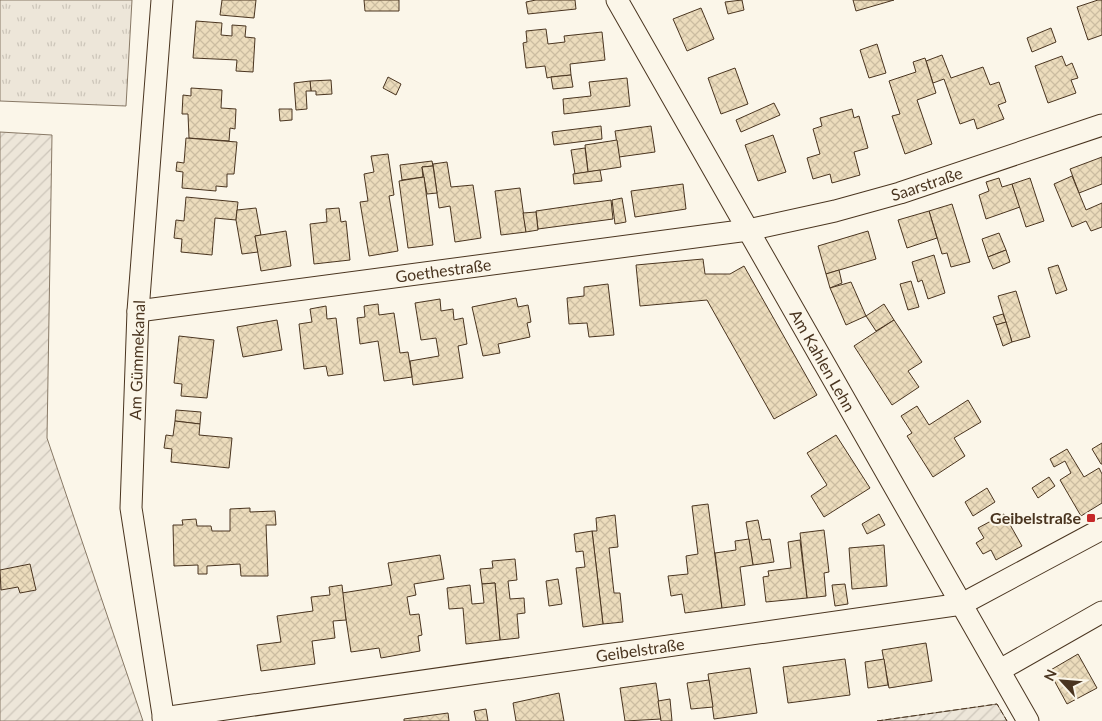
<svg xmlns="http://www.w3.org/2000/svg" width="1102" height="721" viewBox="0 0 1102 721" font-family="Lato,sans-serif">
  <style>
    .grass { fill: url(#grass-tufts); stroke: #887966 }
    .garden { fill: url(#garden-furrows); stroke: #887966 }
    .building { fill: url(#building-cross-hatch); stroke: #4a3520 }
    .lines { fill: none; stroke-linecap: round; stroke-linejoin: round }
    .street-casing { stroke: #4a3520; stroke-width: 23 }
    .street { stroke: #fbf6e9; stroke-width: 21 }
    .fence { stroke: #4a3520; stroke-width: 1; stroke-dasharray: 6 2.5; stroke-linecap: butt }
    .poi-dot { fill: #c62828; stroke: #fbf6e9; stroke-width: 2 }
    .labels { text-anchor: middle; stroke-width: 4; stroke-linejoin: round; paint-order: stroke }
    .street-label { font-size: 16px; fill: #4a3520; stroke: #fbf6e9 }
    .poi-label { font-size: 16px; font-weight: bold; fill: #4a3520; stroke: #fbf6e9; text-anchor: end }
  </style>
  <defs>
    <pattern id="grass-tufts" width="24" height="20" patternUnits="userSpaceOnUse" patternTransform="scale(1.25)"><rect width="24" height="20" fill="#ede6d9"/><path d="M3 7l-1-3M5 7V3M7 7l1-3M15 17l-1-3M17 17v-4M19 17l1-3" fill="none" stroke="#cdc6ba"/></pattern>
    <pattern id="garden-furrows" width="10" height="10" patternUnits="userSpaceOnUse" patternTransform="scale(1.25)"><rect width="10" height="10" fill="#ede6d9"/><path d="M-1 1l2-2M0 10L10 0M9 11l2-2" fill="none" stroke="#cdc6ba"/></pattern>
    <pattern id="building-cross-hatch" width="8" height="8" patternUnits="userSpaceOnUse" patternTransform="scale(1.25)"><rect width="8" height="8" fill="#ecdcbc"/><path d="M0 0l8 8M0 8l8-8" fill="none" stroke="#ccbda1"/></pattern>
  </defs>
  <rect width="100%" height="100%" fill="#fbf6e9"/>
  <!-- grass -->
  <path class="grass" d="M0 0H132L126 106 0 101Z"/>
  <!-- garden -->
  <g class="garden">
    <path d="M0 132 52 135 47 438 143 721H0Z"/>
    <path d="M997 704 1007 721H877L984 706Z"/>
  </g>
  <!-- building -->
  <g class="building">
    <path d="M222 0H256L254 18 220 15Z"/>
    <path d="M364 0H399V11H365Z"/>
    <path d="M536 0H575L576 9 528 14 526 2Z"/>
    <path d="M742 0 744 10 728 14 725 2Z"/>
    <path d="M853 0H894L856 11Z"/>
    <path d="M1098 0H1102V35L1088 40 1077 7Z"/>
    <path d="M701 8 714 39 687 51 673 19Z"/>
    <path d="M196 21 222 23 221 35 232 36V25L246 26 245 37 255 38 253 72 236 71 237 60 193 58Z"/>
    <path d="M1051 28 1056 42 1032 52 1027 38Z"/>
    <path d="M546 29 548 44 565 42 564 36 602 32 605 60 570 64 571 75 551 77 547 78 545 66 526 68 523 43 527 42 526 31Z"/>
    <path d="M877 44 886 73 869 78 860 50Z"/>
    <path d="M942 55 951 78 983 67 990 85 999 82 1006 102 998 105 1004 119 977 129 974 119 960 124 944 79 933 83 926 61Z"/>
    <path d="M1062 56 1066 66 1072 63 1078 78 1071 80 1076 93 1048 103 1035 66Z"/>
    <path d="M925 58 936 93 917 100 932 144 905 154 892 116 900 114 889 81 916 72 913 62Z"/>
    <path d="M735 68 748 104 721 114 708 78Z"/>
    <path d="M571 75 573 87 553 89 551 77Z"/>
    <path d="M388 77 401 84 396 95 383 88Z"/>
    <path d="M627 78 630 106 564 114 563 99 591 96 589 82Z"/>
    <path d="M331 80 332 94 316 95V91H311L310 81Z"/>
    <path d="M310 81 311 91H306L307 109 296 110 294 83Z"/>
    <path d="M191 88 222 90 221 108 236 109 235 129 230 128 229 141 189 138 188 114H182L183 95 191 96Z"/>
    <path d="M774 103 780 115 741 132 736 120Z"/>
    <path d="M279 109H292V120L280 121Z"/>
    <path d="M852 109 854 118 859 116 868 148 854 152 860 175 832 183 830 174 813 179 807 158 820 154 813 129 822 126 820 118Z"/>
    <path d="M601 126 602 139 554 145 552 132Z"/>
    <path d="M651 126 655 152 619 157 615 131Z"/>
    <path d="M773 135 786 172 758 181 745 145Z"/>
    <path d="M186 138 237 142 234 174H227V187L216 186V191L182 188 183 172 176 171 177 162 184 163Z"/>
    <path d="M617 140 621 167 588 172 585 145Z"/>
    <path d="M585 148 588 172 575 174 571 150Z"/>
    <path d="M388 154 394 195 389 196 398 251 369 256 360 202 368 201 364 174 374 172 371 156Z"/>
    <path d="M1102 157V184L1079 193 1070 169Z"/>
    <path d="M432 161 433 166 422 167 423 177 402 180 400 165Z"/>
    <path d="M447 162 451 187 473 185 481 238 455 242 450 206 439 208 433 164Z"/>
    <path d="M433 166 437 193 427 194 422 167Z"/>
    <path d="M600 170 602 181 574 184 573 174Z"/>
    <path d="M1072 176 1086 210 1102 203V227L1091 231 1086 221 1072 227 1054 184Z"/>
    <path d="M424 177 433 245 408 248 399 181Z"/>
    <path d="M999 178 1002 187 1012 184 1020 207 986 219 979 195 989 191 986 182Z"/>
    <path d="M1030 178 1044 221 1026 227 1012 184Z"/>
    <path d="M683 184 686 209 635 217 631 191Z"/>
    <path d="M520 188 526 232 501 235 495 191Z"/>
    <path d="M186 197 238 202 236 220 215 218 212 255 181 252 182 239 174 238 176 220 184 221Z"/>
    <path d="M622 198 626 222 615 224 612 200Z"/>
    <path d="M611 200 613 219 538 229 536 211Z"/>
    <path d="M952 204 970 262 951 267 947 253 942 254 929 211Z"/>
    <path d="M256 208 261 235 255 236 258 252 242 254 236 220 237 210Z"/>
    <path d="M339 208 341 222 346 221 350 260 314 264 310 224 327 222 326 209Z"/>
    <path d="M929 211 937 238 907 248 898 220Z"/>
    <path d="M536 212 538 230 526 232 523 213Z"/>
    <path d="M286 231 291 266 261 271 255 236Z"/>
    <path d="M868 231 876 259 826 274 818 246Z"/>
    <path d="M999 233 1006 250 988 257 982 239Z"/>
    <path d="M1006 250 1010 262 993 269 988 257Z"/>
    <path d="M934 255 945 293 928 299 922 280 918 282 912 262Z"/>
    <path d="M703 259 705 274H730L744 266 817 395 774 419 707 300 640 306 636 265Z"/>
    <path d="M1058 265 1067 290 1056 294 1048 268Z"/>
    <path d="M839 270 842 283 830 288 826 274Z"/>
    <path d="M911 281 919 307 908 310 900 284Z"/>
    <path d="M851 282 866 316 846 325 830 288Z"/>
    <path d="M608 284 614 335 589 337 587 323 569 324 567 298 584 296V287Z"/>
    <path d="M1016 291 1030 337 1012 342 998 296Z"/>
    <path d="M516 298 518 307 528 305 531 322 527 323 530 337 498 344 500 353 483 356 472 307Z"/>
    <path d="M440 299 441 311 453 309 454 320 463 318 467 344 458 346 463 378 413 385 410 361 439 356 436 338 421 340 415 303Z"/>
    <path d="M378 304 379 315 394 313 400 353 408 352 412 377 384 381 378 341 360 344 357 318 365 317 364 306Z"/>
    <path d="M884 304 894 320 876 331 866 316Z"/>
    <path d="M326 306 327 319 336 318 343 374 328 376 326 366 304 369 299 324 312 322 310 309Z"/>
    <path d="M1003 314 1006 322 996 325 993 317Z"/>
    <path d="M277 320 282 350 243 357 237 327Z"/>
    <path d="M894 320 922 362 908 371 919 387 892 405 854 346Z"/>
    <path d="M1006 322 1012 342 1003 346 996 325Z"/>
    <path d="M179 336 214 340 207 398 181 396 182 384 174 383Z"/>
    <path d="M968 400 981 422 954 438 965 456 933 477 907 436 912 433 901 416 917 406 929 425Z"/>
    <path d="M176 410 201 412 200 424 175 421Z"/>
    <path d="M175 421 200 424 199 435 232 438 229 468 171 462 172 449 164 448 166 435 173 436Z"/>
    <path d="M836 435 870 488 824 517 811 496 827 485 807 453Z"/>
    <path d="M1102 443V464H1101L1092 449Z"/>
    <path d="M1067 449 1084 477 1099 468 1102 474V503L1081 516 1060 480 1071 473 1065 461 1054 467 1050 459Z"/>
    <path d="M1049 477 1055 486 1038 498 1032 488Z"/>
    <path d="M987 488 995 502 973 516 965 502Z"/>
    <path d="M708 504 722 608 685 613 682 594 671 596 668 576 688 574 686 556 698 554 692 506Z"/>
    <path d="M250 508V512L275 511 276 525H266L268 576H241L240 564 207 566V574H198V565L174 566 173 525H183L182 520 196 519 197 526H211L212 531H230V509Z"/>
    <path d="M879 514 885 525 867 534 862 524Z"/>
    <path d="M1004 514 1022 546 996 560 991 550 983 554 976 543 984 538 978 528Z"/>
    <path d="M615 515 618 547 609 548 614 593H620L623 622 603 624 592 531H597L596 518Z"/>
    <path d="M758 520 762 540 770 539 774 562 753 565 746 522Z"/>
    <path d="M824 530 829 572 824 573 826 596 807 598 800 533Z"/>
    <path d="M592 531 603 624 583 627 576 568 585 567 583 551 576 552 574 534Z"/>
    <path d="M749 539 753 565 740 567 745 605 722 608 715 553 736 550 735 541Z"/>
    <path d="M800 540 807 598 766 602 763 577 769 576 768 571 791 568 788 542Z"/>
    <path d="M884 545 887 586 852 589 849 548Z"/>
    <path d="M440 555 444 579 414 584 416 595 407 597 410 615 419 614 422 635 418 636 420 651 381 658 379 648 351 652 342 593 392 585 388 563Z"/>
    <path d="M515 559 517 580 508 581 510 599 524 598 525 613 517 614 519 638 500 640 495 583 482 584 480 569 493 568 492 561Z"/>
    <path d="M30 564 36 590 20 593 18 587 1 590 0 570Z"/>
    <path d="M558 579 562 604 549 606 546 581Z"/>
    <path d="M495 583 500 640 466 644 463 608 449 609 447 588 470 585 472 604 484 603 482 584Z"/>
    <path d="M845 584 848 604 835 606 832 585Z"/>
    <path d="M342 585 346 620 333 621 335 638 312 641 315 664 261 671 257 645 281 642 277 616 313 611 311 597 330 595 329 587Z"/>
    <path d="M926 643 932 681 889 688 882 650Z"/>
    <path d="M1078 654 1097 688 1067 704 1049 671Z"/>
    <path d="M845 659 850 695 788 703 783 667Z"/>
    <path d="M884 659 888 685 868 688 865 662Z"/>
    <path d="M750 668 757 713 714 719 708 674Z"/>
    <path d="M709 680 713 707 691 709 687 683Z"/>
    <path d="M656 683 661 719 625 721 620 688Z"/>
    <path d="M559 693 564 721H516L513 703Z"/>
    <path d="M670 699 672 721H661L658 701Z"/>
    <path d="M486 709 488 721H476L474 711Z"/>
    <path d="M448 713 449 721H404V719Z"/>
  </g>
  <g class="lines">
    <!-- street casing -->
    <g class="street-casing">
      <g id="street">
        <path d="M162 0 138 311 131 508 164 721"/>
        <path id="s1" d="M617 0 1028 721"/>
        <path id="s2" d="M138 311 748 230 835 211 900 193 1102 125"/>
        <path d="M1000 670 1102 612"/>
        <path id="s3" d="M163 718 962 604 1102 529"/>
      </g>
    </g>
    <!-- street -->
    <use href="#street" class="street"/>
    <!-- fence -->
    <path class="fence" d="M877 721 997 704 1007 721"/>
  </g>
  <!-- markers -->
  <rect class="poi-dot" x="1086" y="513" width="10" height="10" rx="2.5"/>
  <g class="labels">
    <!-- street labels -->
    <g class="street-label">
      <text dy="6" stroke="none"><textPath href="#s2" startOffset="800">Saarstraße</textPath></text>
      <text dy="6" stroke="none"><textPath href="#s2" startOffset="308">Goethestraße</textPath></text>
      <text transform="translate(137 360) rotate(-88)" y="6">Am Gümmekanal</text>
      <text dy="6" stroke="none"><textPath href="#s1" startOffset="415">Am Kahlen Lehn</textPath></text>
      <text dy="6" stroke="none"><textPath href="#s3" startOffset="482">Geibelstraße</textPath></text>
    </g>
    <!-- poi labels -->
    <g class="poi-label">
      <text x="1081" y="524">Geibelstraße</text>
    </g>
  </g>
  <!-- north arrow -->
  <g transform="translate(1062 681) rotate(296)" stroke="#fbf6e9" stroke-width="4" paint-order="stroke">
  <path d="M0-4L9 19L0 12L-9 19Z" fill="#4a3520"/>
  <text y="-8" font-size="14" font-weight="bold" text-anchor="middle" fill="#4a3520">N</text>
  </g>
</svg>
